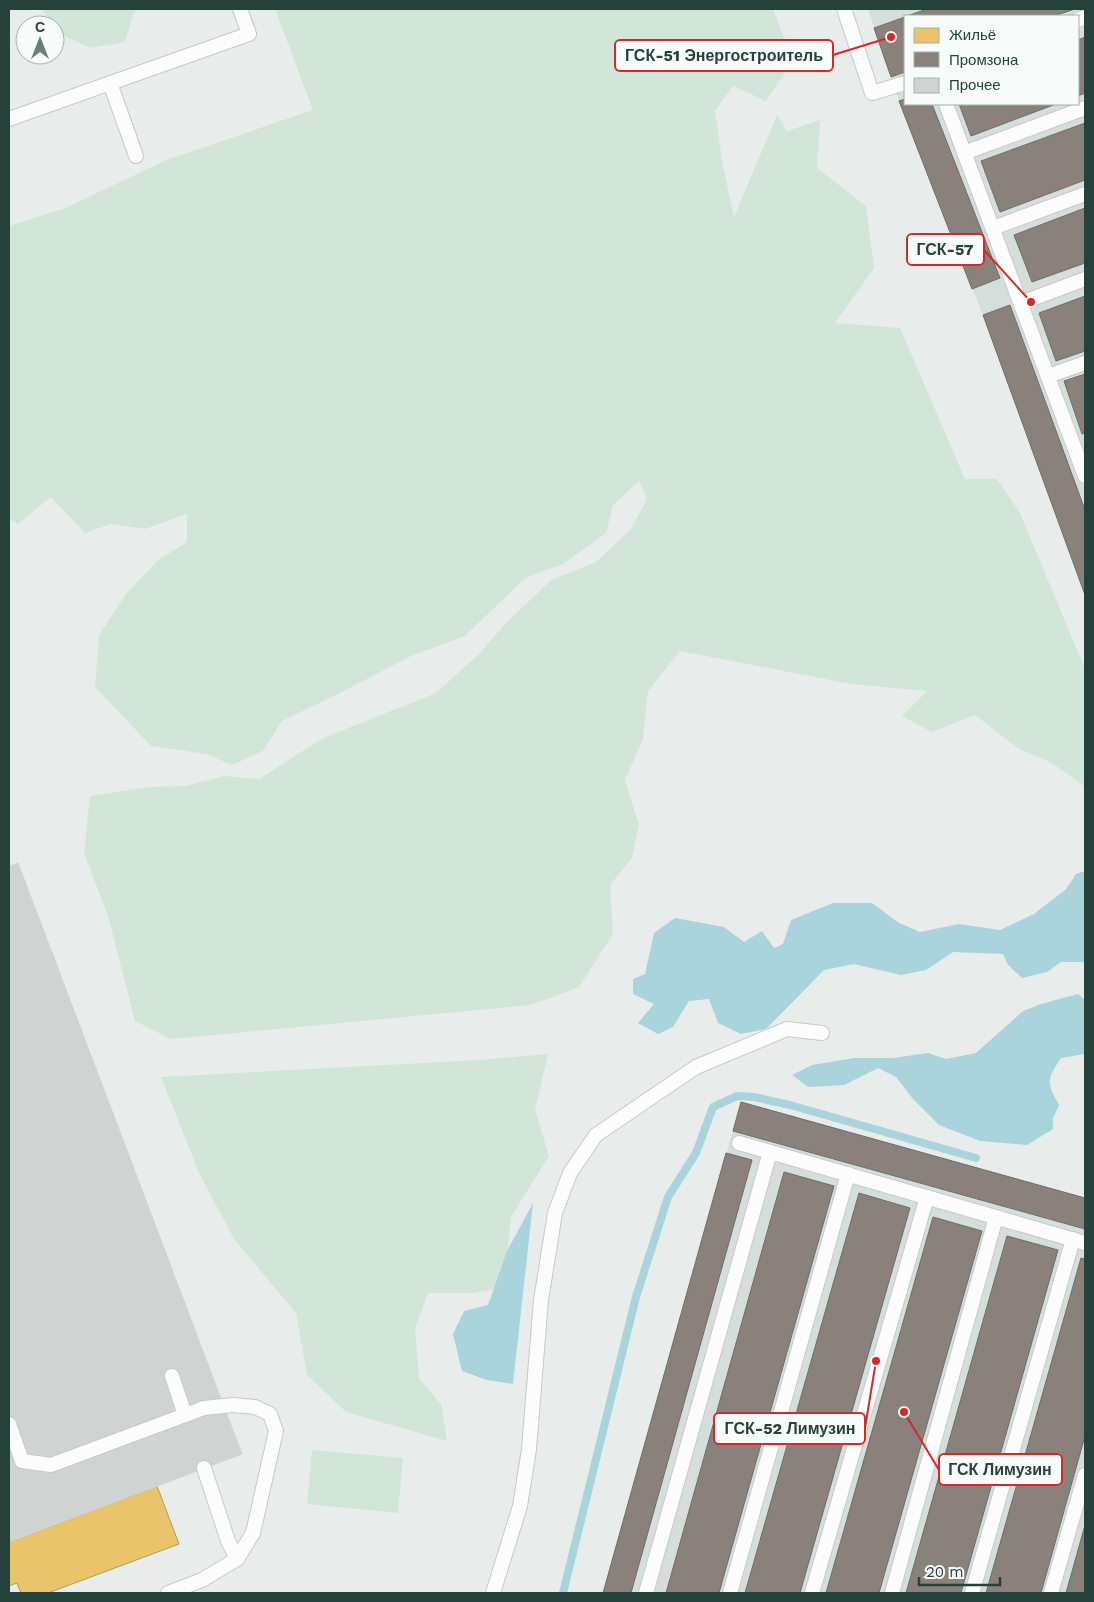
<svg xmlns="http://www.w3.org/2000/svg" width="1094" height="1602" viewBox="0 0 1094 1602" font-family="'Work Sans',sans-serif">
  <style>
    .built { fill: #d6dedb; fill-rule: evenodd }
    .green { fill: #d1e6d8 }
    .water { fill: #a9d4db }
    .homes { fill: #e9c46a; stroke: #ae9d5c }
    .industry { fill: #8a817c; stroke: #6b6e68 }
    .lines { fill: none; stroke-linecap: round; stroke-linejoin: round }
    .stream { stroke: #a9d4db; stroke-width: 8 }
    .building { fill: #cfd4d2; stroke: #d1d6d4 }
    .service-casing { stroke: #c5cac8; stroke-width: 16 }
    .service { stroke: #fcfcfc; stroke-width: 14 }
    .leader { fill: none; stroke: #d62828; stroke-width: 2 }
    .callout-dot { fill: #d62828; stroke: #f7fbf9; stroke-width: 2 }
    .callout { fill: #f7fbf9; stroke: #d62828; stroke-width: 2 }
    .callout-label { font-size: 16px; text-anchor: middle; font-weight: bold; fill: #24423a }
  </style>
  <rect width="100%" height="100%" fill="#e8edeb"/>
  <!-- built -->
  <g class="built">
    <path d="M868 9H1085V595L983 315 899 101ZM905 16H1078V104H905Z"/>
    <path d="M741 1102 1085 1198V1593H603Z"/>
  </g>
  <!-- green -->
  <g class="green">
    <path d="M42 9H138L133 14 125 42 91 48 57 33 55 25H52Z"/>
    <path d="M275 9H773L793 61 766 101 733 86 715 111 723 166 734 217 777 115 787 131 820 120 817 168 866 206 874 268 835 323 900 328 965 479H997L1020 513 1085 669V787L1052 763 1019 749 975 715 932 732 902 716 927 691 851 684 680 651 648 691 643 739 625 780 639 825 632 858 610 885 613 934 579 987 531 1005 171 1039 135 1021 108 916 84 853 90 796 150 787 186 786 224 776 259 779 323 738 436 693 479 654 505 624 551 580 596 562 631 529 647 499 639 481 613 505 606 533 563 564 525 578 465 636 411 656 340 693 282 721 263 751 232 765 206 754 151 746 95 687 99 635 126 594 157 561 187 542V514L145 529 111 524 85 533 51 497 18 524 9 518V226L65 208 169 159 313 110Z"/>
    <path d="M548 1054 535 1110 549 1156 511 1217 504 1287 474 1293H428L415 1328 419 1378 441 1404 447 1441 346 1412 307 1375 296 1313 234 1239 199 1173 161 1077 479 1060Z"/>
    <path d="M312 1450 403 1458 398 1513 307 1504Z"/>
  </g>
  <!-- water -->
  <g class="water">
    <path d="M1085 871V964L1083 962H1061L1047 972 1022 978 1008 965 1003 954 953 952 926 970 901 975 854 964 824 970 766 1029 741 1034 718 1023 709 999 689 1001 673 1027 658 1034 638 1023 654 1004 633 994V979L645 974 654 933 675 918 724 927 744 942 762 931 774 948 783 944 791 920 833 903H872L899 923 920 932 959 924 1000 930 1034 914 1066 889 1076 874Z"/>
    <path d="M1078 994 1085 1000V1054L1061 1058C1047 1079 1046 1082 1059 1105L1053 1118V1129L1027 1145 980 1141 939 1125 913 1099 896 1077 878 1068 844 1085 808 1087 792 1075 812 1065 854 1058H893L928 1053 946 1059 976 1053 1023 1011 1041 1004Z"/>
    <path d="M533 1203 513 1384 487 1380 462 1371 453 1334 464 1311 488 1305 507 1251Z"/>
  </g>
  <!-- homes -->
  <path class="homes" d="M157 1486 179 1544 48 1593H21L17 1583 9 1586V1542Z"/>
  <!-- industry -->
  <g class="industry">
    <path d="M927 9H1075L1054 16H907Z"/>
    <path d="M905 17V72L891 77 874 28Z"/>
    <path d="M1085 37V93L1078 96V40Z"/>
    <path d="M905 99V104H932L1000 278 972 289 899 101Z"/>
    <path d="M959 104H1056L971 136Z"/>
    <path d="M1085 123V180L1000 212 981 161Z"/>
    <path d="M1085 208V263L1032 282 1014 235Z"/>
    <path d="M1085 296V351L1056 361 1039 313Z"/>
    <path d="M1010 305 1085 510V595L983 315Z"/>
    <path d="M1085 374V433L1082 434 1064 381Z"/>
    <path d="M741 1102 1085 1198V1229L733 1131Z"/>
    <path d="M726 1153 752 1160 631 1593H603Z"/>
    <path d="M784 1172 834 1186 719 1593H666Z"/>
    <path d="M859 1193 910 1208 800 1593H745Z"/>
    <path d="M933 1217 982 1231 879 1593H826Z"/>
    <path d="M1007 1236 1058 1250 961 1593H906Z"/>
    <path d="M1081 1258 1085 1259V1436L1041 1593H986Z"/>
    <path d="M1085 1525V1593H1066Z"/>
  </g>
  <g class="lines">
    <!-- stream -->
    <path class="stream" d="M563 1593 636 1297 668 1197 696 1153 713 1107 737 1096 754 1097 790 1105 976 1158"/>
  </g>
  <!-- building -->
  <g class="building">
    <path d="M18 863 242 1454 9 1542V866Z"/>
    <path d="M47 940 207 1363 36 1427 9 1354V954Z"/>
  </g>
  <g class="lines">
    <!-- service casing -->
    <g class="service-casing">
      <g id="service">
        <path d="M844 9 872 93 905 83"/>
        <path d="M1078 20 1085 17"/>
        <path d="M110 83 136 156"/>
        <path d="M946 104 1085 476"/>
        <path d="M9 119 249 34 240 9"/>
        <path d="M964 153 1085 108"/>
        <path d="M993 228 1085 194"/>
        <path d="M1021 303 1085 279"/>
        <path d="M1048 376 1085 363"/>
        <path d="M739 1143 1085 1243"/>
        <path d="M172 1376 185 1415"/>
        <path d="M9 1424 22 1461 51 1465 204 1408 233 1405 255 1407 270 1414 276 1431 253 1533 237 1559 202 1580 168 1593"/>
        <path d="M204 1468 228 1541 237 1559"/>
        <path d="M493 1593 520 1506 529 1449 541 1300 555 1213 570 1173 596 1135 696 1067 787 1029 822 1033"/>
        <path d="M646 1593 770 1152"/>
        <path d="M730 1593 848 1174"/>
        <path d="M812 1593 927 1197"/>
        <path d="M892 1593 996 1217"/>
        <path d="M972 1593 1073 1239"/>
        <path d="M1051 1593 1085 1475"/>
      </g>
    </g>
    <!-- service -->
    <use href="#service" class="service"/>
  </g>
  <!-- callouts -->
  <path class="leader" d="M891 37L833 55M1031 302L984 250M876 1361L865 1428M904 1412L939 1470"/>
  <g class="callout-dot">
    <circle cx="891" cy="37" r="5"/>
    <circle cx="1031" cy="302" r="5"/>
    <circle cx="876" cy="1361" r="5"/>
    <circle cx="904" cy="1412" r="5"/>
  </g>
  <g class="callout">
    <rect x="615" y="40" width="218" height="31" rx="5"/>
    <rect x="907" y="234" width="77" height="31" rx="5"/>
    <rect x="714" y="1413" width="151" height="31" rx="5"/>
    <rect x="939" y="1454" width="123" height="31" rx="5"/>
  </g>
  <g class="callout-label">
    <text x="724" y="61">ГСК-51 Энергостроитель</text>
    <text x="945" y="255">ГСК-57</text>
    <text x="790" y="1434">ГСК-52 Лимузин</text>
    <text x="1000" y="1475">ГСК Лимузин</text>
  </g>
  <!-- border -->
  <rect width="1094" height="1602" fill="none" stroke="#24423a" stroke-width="20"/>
  <!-- legend -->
  <rect x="904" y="15" width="175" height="90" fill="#f7fbf9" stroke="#a3b1ad"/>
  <rect x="914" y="28" width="25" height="15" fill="#e9c46a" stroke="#a3b1ad"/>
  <text x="949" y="40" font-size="15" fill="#24423a">Жильё</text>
  <rect x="914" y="52" width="25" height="15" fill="#8a817c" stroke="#a3b1ad"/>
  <text x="949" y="65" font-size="15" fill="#24423a">Промзона</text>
  <rect x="914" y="78" width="25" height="15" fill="#cfd4d2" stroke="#a3b1ad"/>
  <text x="949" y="90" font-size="15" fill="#24423a">Прочее</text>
  <!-- north arrow -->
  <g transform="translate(40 40)"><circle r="24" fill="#f7fbf9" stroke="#a3b1ad"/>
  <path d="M0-4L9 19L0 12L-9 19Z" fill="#697e78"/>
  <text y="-8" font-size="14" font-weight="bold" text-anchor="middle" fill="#24423a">С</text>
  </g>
  <!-- scale -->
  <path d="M919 1577v8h81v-8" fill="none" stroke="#24423a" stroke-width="2.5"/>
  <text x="926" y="1577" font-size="15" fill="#24423a" stroke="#f7fbf9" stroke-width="4" paint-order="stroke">20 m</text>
</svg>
